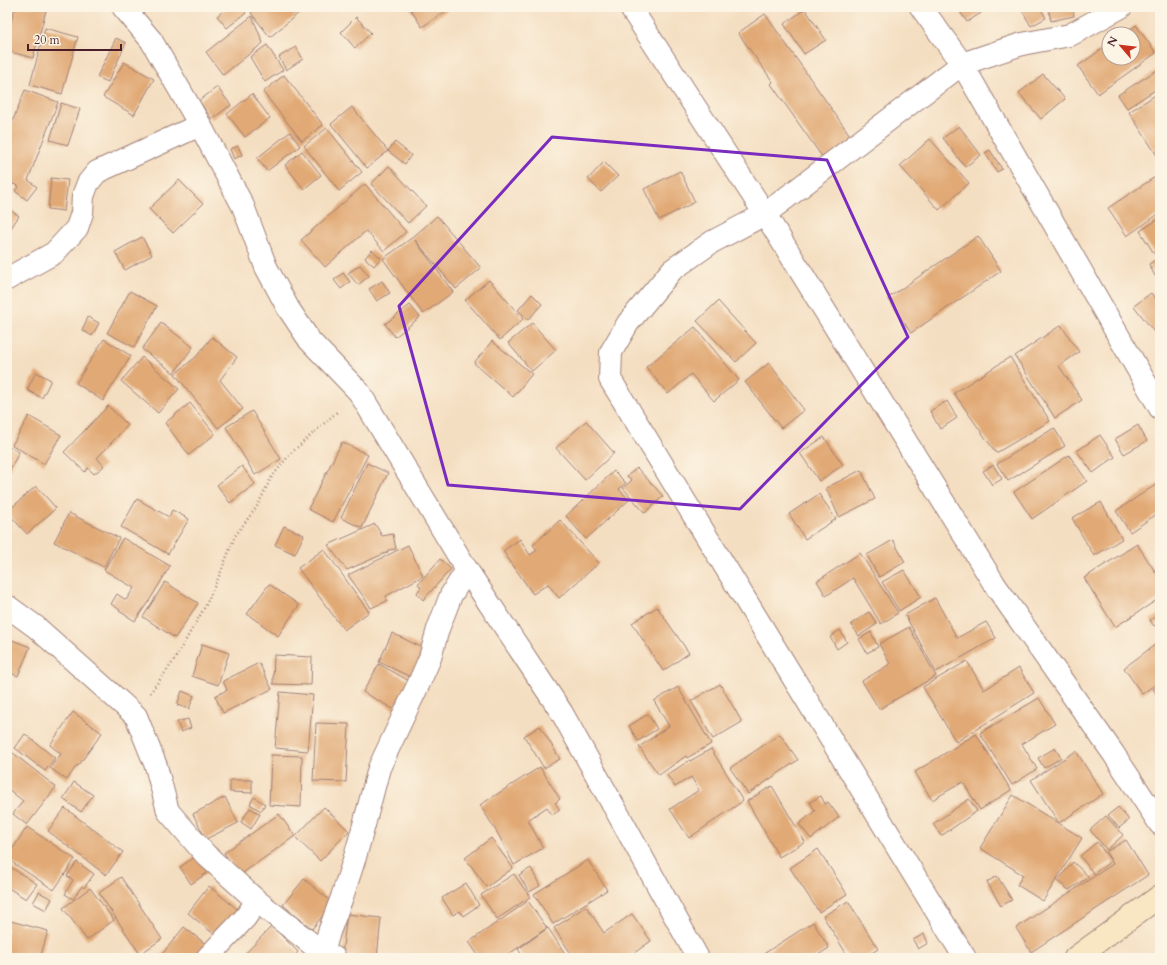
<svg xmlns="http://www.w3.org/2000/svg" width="1167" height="965" viewBox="0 0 1167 965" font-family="Cardo,serif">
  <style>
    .building { fill: #e1a974 }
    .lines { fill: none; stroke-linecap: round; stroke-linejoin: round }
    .street-casing { stroke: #9f7e76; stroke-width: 24 }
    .secondary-casing { stroke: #9f7e76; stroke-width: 24 }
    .path { stroke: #9f7e76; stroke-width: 2.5; stroke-dasharray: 1 3; stroke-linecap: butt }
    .street { stroke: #fff; stroke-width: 22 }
    .secondary { stroke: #f9e7c3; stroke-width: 22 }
    .marked { fill: none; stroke: #7b2cbf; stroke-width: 3; stroke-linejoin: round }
  </style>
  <rect width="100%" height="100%" fill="#fcf5e5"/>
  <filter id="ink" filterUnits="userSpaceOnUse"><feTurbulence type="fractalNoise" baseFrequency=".025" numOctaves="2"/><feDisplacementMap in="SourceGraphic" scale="8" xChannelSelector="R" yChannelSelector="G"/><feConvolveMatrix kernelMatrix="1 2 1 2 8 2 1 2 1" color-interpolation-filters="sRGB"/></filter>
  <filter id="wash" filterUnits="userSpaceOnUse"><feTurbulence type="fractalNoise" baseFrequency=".012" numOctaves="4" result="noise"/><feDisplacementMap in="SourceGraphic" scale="16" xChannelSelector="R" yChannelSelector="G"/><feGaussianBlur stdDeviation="0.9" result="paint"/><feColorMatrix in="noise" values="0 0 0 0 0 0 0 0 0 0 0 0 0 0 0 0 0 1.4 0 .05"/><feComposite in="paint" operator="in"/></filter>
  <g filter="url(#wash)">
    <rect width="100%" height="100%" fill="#f4dec1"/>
    <g id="blocks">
      <!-- building -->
      <g class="building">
        <path d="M15 7H47L33 58 7 51V37Z"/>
        <path d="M228 7H242L246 13 227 28 217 16Z"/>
        <path d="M259 7H306L270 37 251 13Z"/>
        <path d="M409 7H452L422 27Z"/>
        <path d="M743 7H753L750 11Z"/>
        <path d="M957 7H977L981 13 967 22Z"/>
        <path d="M1020 7H1040L1046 18 1031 26Z"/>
        <path d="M1048 7H1073L1074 16 1051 21Z"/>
        <path d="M1087 7H1102L1089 12Z"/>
        <path d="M805 9 826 40 804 54 784 24Z"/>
        <path d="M765 14 854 141 825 161 771 84 773 82 738 33Z"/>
        <path d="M252 16 263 43 223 75 206 52Z"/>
        <path d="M356 17 371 33 355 48 341 32Z"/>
        <path d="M1136 25 1156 53 1098 94 1078 66 1109 44V58H1133V34H1124Z"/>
        <path d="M45 28 78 37 62 94 30 85Z"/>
        <path d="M116 38 126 43 108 82 97 77Z"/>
        <path d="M267 45 283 70 265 82 250 57Z"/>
        <path d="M296 47 303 59 286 70 279 57Z"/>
        <path d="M124 62 154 79 134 115 103 97Z"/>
        <path d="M1157 70 1160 75V87L1127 108 1118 95Z"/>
        <path d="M1043 74 1065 99 1041 119 1019 93Z"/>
        <path d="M284 75 323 125 302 141 263 92Z"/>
        <path d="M217 87 231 105 212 119 199 101Z"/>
        <path d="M25 90 58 102 28 180 37 187 27 200 15 191 19 186 7 182V135Z"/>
        <path d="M1160 92V160L1129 112Z"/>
        <path d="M252 94 270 118 245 137 227 114Z"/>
        <path d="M61 103 80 109 68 145 50 140Z"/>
        <path d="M352 107 388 151 367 168 331 124Z"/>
        <path d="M959 126 981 155 965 167 943 138Z"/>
        <path d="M327 128 362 172 339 191 304 146Z"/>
        <path d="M290 132 300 146 267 171 257 158Z"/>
        <path d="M930 139 969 183 939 210 900 166Z"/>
        <path d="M395 142 411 155 405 164 388 151Z"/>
        <path d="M238 146 242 155 234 159 230 149Z"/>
        <path d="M990 150 1002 169 997 172 985 153Z"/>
        <path d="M302 151 321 175 304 189 285 165Z"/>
        <path d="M604 162 618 176 601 192 588 179Z"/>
        <path d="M389 166 426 206 408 223 371 184Z"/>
        <path d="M680 171 695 202 659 220 644 189Z"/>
        <path d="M1155 177 1160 184V213L1127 236 1108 208Z"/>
        <path d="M51 178 68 180 64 211 48 209Z"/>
        <path d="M179 180 203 204 173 233 149 209Z"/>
        <path d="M365 184 406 232 384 251 366 231 325 267 301 240Z"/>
        <path d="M7 208 19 216 7 234Z"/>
        <path d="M437 216 481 268 456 289 415 240 453 292 423 314 383 259 413 237Z"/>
        <path d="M1160 218V252L1155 255 1140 231Z"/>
        <path d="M978 236 1001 271 911 333 888 298Z"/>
        <path d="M142 237 152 255 125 270 115 252Z"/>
        <path d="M372 250 381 258 374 266 365 258Z"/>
        <path d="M1160 257V273L1155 276 1149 264Z"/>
        <path d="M360 265 369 276 358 285 348 273Z"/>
        <path d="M343 273 350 282 341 289 334 280Z"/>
        <path d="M489 280 523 319 500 340 465 300Z"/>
        <path d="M382 281 390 293 377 301 369 289Z"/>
        <path d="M130 291 157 306 134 347 107 333Z"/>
        <path d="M1151 293 1160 304V336L1158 337 1134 306Z"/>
        <path d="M532 294 542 304 528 320 518 310Z"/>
        <path d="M718 301 756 343 736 362 697 321Z"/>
        <path d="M410 305 420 317 395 337 385 324Z"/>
        <path d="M88 317 99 323 92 336 82 330Z"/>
        <path d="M161 323 193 347 174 373 142 349Z"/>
        <path d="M532 323 556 350 532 371 508 343Z"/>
        <path d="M1061 325 1079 352 1059 366 1082 400 1055 418 1015 356Z"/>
        <path d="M695 327 739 380 714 401 691 374 668 394 646 367Z"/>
        <path d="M212 337 237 357 220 380 243 409 218 428 175 374 196 357Z"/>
        <path d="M104 339 131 356 103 401 76 383Z"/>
        <path d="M492 341 532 374 513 397 474 363Z"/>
        <path d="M142 357 179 389 158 413 121 381Z"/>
        <path d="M1010 357 1050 421 996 453 954 393Z"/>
        <path d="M769 363 804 410 781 428 745 382Z"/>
        <path d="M36 372 51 380 42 398 27 390Z"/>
        <path d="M947 401 957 418 940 429 930 411Z"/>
        <path d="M190 403 215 434 189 455 165 423Z"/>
        <path d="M108 406 128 425 97 458 104 466 94 474 88 468 85 472 64 452Z"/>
        <path d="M252 411 281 459 255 475 226 427Z"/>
        <path d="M29 416 61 435 44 464 12 445Z"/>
        <path d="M586 421 614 453 585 480 556 448Z"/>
        <path d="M1138 425 1147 441 1124 454 1115 439Z"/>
        <path d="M1054 428 1065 446 1008 481 997 464Z"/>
        <path d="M1100 435 1115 457 1093 473 1077 451Z"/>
        <path d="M824 437 843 465 819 481 800 453Z"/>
        <path d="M342 442 368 455 333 522 308 509Z"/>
        <path d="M7 446 19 452 7 475Z"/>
        <path d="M1069 455 1087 481 1032 519 1014 492Z"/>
        <path d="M367 463 388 473 362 528 341 518Z"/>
        <path d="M993 465 1002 479 992 485 983 471Z"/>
        <path d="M242 466 255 484 230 503 217 485Z"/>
        <path d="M637 468 663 496 645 513 623 488 632 480 627 476Z"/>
        <path d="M861 470 875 499 839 517 826 488Z"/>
        <path d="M614 471 626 483 619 489 629 500 586 539 566 516Z"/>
        <path d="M1160 482V512L1130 532 1116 511Z"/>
        <path d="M36 486 56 508 27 534 7 512Z"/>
        <path d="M819 494 836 519 805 539 789 514Z"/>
        <path d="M137 499 169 517 172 510 189 519 168 554 121 527Z"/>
        <path d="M1101 502 1122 539 1094 556 1072 518Z"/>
        <path d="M69 513 119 538 104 567 54 542Z"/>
        <path d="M560 520 599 563 559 598 548 584 533 594 503 551 520 539 530 555 537 550 533 545Z"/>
        <path d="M375 524 382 536 393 534 396 549 388 550V552L347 570 328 545Z"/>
        <path d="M284 526 304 535 295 554 275 545Z"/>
        <path d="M123 538 170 566 151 598 135 621 119 611 120 610 111 604 117 594 126 600 134 588 104 570Z"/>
        <path d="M893 540 905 562 879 577 867 555Z"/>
        <path d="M1137 544 1160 579V598L1115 627 1084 578Z"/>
        <path d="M408 545 423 576 386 596 387 601 371 608 368 603 348 575Z"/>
        <path d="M324 549 369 612 344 630 298 568Z"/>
        <path d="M860 553 898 613 881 624 853 578 826 596 817 581Z"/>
        <path d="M440 559 451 569 423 600 417 593 421 587 418 584Z"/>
        <path d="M904 570 921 597 899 611 882 582Z"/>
        <path d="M165 582 198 603 175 638 143 617Z"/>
        <path d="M269 584 299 605 278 636 247 614Z"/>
        <path d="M935 598 957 638 986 622 996 638 936 672 905 615Z"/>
        <path d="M657 607 689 653 663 671 632 623Z"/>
        <path d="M869 612 877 624 859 636 851 624Z"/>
        <path d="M1160 614V622L1154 626 1150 620Z"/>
        <path d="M909 627 936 676 879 709 862 681 890 664 879 644Z"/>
        <path d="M840 630 847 642 837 649 830 637Z"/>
        <path d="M871 632 878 647 867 653 859 639Z"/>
        <path d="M392 633 427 650 413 678 379 662Z"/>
        <path d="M7 638 30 647 18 676 7 672Z"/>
        <path d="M1160 641V681L1142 694 1124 668Z"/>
        <path d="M202 644 229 653 218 685 192 676Z"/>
        <path d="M274 655 312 657 311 685 273 684Z"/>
        <path d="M967 661 984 690 1019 668 1034 693 956 742 923 687Z"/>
        <path d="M259 663 272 689 223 713 215 696 227 690 223 681Z"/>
        <path d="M379 664 411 682 395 710 363 692Z"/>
        <path d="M720 684 742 722 713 739 691 701Z"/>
        <path d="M1160 685V699L1153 689Z"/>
        <path d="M678 687 711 744 687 758 686 756 659 775 639 747 669 726 654 701Z"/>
        <path d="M182 691 194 696 189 709 177 705Z"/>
        <path d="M280 692 313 695 308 751 275 748Z"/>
        <path d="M1039 698 1055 724 1022 744 1037 769 1012 785 980 733Z"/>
        <path d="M73 712 102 733 78 766 77 765 67 780 50 768 61 754 50 745Z"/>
        <path d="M648 714 657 729 638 741 629 726Z"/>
        <path d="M188 719 191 728 181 732 177 722Z"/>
        <path d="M316 723 349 724 346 782 313 781Z"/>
        <path d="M540 726 560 759 544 768 524 736Z"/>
        <path d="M25 734 55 758 45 771 15 748Z"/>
        <path d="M780 734 798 760 748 794 730 768Z"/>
        <path d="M976 734 1011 790 980 810 963 782 932 800 915 772Z"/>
        <path d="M1055 748 1061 758 1044 768 1038 758Z"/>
        <path d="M711 749 730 779H729L743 801 689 838 670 809 699 790 691 777 675 787 667 775 690 760V761Z"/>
        <path d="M1076 751 1103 794 1059 823 1031 780Z"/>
        <path d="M13 753 56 787 27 825 13 814 23 801 7 788V761Z"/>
        <path d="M271 755 302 756 301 807 269 805Z"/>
        <path d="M540 767 560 799 555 803 560 810 552 815 547 807 528 820 543 848 514 865 498 834 480 805Z"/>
        <path d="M230 780H252V793L230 792Z"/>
        <path d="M74 782 93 795 81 812 63 799Z"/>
        <path d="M772 786 805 842 779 857 747 801Z"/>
        <path d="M1013 795 1082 838 1043 901 1017 885 1023 875 980 848Z"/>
        <path d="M821 796 825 804 828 802 839 817 811 839 799 824 815 811 810 802Z"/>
        <path d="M225 797 238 823 206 839 193 814Z"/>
        <path d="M254 797 265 804 261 811 250 804Z"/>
        <path d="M969 799 977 811 941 836 933 824Z"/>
        <path d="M324 807 349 831 320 861 295 837Z"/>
        <path d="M1118 807 1129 820 1119 828 1108 815Z"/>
        <path d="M65 808 123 852 106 875 48 831Z"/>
        <path d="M250 808 260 814 251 829 241 822Z"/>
        <path d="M279 814 295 836 240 875 224 853Z"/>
        <path d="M1106 816 1123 835 1107 850 1090 830Z"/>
        <path d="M27 827 75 859 54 890 7 859V857Z"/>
        <path d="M491 838 513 868 487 887 465 858Z"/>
        <path d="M1126 840 1148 875 1031 952 1016 928 1113 864 1106 852Z"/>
        <path d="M1097 842 1111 861 1094 874 1080 856Z"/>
        <path d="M818 849 847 894 819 912 790 868Z"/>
        <path d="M199 854 210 871 191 884 180 867Z"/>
        <path d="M588 860 607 890 553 924 534 894Z"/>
        <path d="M77 862 94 874 84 888 82 886 73 899 65 894 73 880 67 876Z"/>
        <path d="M1073 862 1089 877 1069 890 1057 881Z"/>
        <path d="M7 865 37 884 26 899 7 887Z"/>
        <path d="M531 868 540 886 529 892 519 875Z"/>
        <path d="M514 874 530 897 497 919 481 895Z"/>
        <path d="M997 876 1012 900 1001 906 987 882Z"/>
        <path d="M121 877 162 939 140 954 99 893Z"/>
        <path d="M304 879 333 903 312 929 283 905Z"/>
        <path d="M466 883 479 905 463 916 460 911 453 915 442 898Z"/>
        <path d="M209 886 242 913 220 939 188 913Z"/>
        <path d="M90 888 114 920 87 940 63 908Z"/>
        <path d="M39 892 52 899 46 910 33 903Z"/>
        <path d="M528 901 547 928 503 958H480L469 942Z"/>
        <path d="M848 901 878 949 864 958H849L823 916Z"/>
        <path d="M586 906 604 933 632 914 651 941 627 958H574L554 928Z"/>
        <path d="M347 914 381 918 377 958H365L342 955Z"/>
        <path d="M7 920 48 931 40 958H27L7 953Z"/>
        <path d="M813 922 829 948 813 958H769L765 953Z"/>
        <path d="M272 926 298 952 292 958H241Z"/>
        <path d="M184 927 208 946 198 958H159Z"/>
        <path d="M548 928 568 958H524L518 949Z"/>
        <path d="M924 934 928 943 918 949 913 940Z"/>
      </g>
    </g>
  </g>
  <g filter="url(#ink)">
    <use href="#blocks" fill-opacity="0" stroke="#9f7e76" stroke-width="1"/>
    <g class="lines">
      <!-- street casing -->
      <g class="street-casing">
        <g id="street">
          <path d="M123 7 151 40 200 125 243 206 266 267 288 308 310 341 359 392 467 570 451 595 438 629 430 658 419 683 379 768 364 825 355 857 342 897 329 932 323 953"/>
          <path d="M630 7 765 214 962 64 1022 44 1070 35 1121 7"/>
          <path d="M921 7 962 64 1160 408"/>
          <path d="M7 279 54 253 77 228 82 213 83 196 88 183 97 172 200 125"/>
          <path d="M467 570 562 713 698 958"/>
          <path d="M7 606 36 627 136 716 156 766 168 811 206 855 257 901 323 953 335 958"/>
          <path d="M207 958 245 918 257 901"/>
          <path d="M965 958 610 379 611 352 628 323 672 270 712 242 765 214 995 585 1113 753 1160 824"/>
        </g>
      </g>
      <!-- secondary casing -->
      <g class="secondary-casing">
        <path id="secondary" d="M1075 958 1160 896"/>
      </g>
      <!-- path -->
      <path class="path" d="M150 693 173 662 206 605 220 574 235 536 258 505 271 478 291 453 338 411"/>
      <!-- street -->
      <use href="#street" class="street"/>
      <!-- secondary -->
      <use href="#secondary" class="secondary"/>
    </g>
  </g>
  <!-- marked area -->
  <path class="marked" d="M552 137 827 160 908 337 740 509 448 485 399 306Z"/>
  <!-- margin -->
  <rect width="1167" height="965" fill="none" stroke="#fcf5e5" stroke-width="24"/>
  <!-- north arrow -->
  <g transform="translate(1121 46) rotate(298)"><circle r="19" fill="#fcf5e5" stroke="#b59f9b"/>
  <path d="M0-3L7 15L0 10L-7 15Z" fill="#c8321e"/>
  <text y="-6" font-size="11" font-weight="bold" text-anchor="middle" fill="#4a1f2b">N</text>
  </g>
  <!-- scale -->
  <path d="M28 44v6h93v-6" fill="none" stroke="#4a1f2b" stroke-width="2"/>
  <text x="34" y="44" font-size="12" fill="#4a1f2b" stroke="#fcf5e5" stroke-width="3" paint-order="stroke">20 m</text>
</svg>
